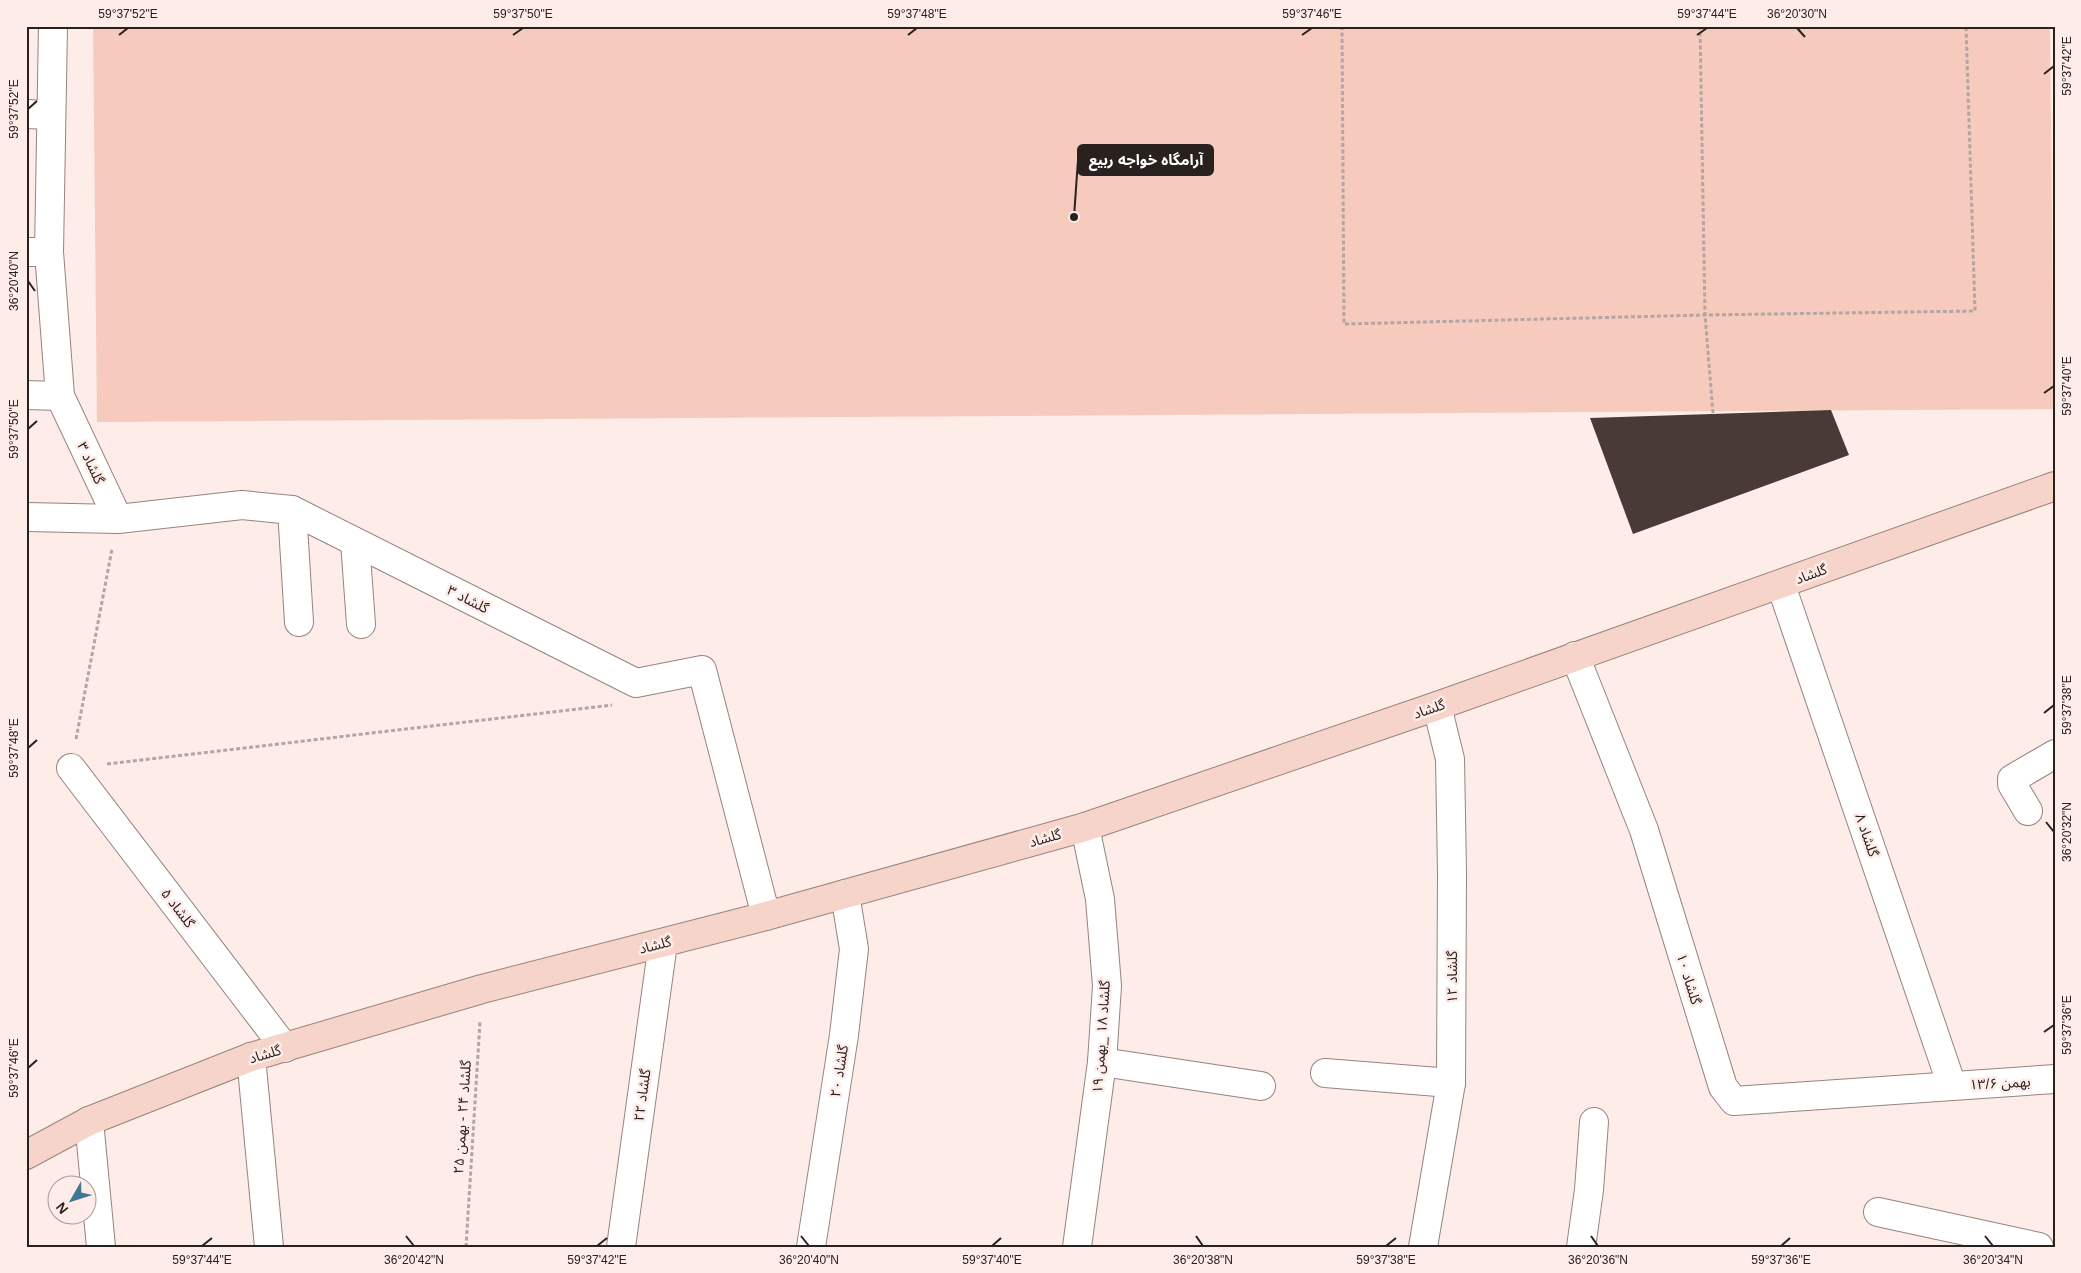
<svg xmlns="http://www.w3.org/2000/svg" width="2081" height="1273" viewBox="0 0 2081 1273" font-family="Arial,'Noto Sans Arabic',sans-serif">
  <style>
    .green { fill: #f6cbbe }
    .building { fill: #4a3a35 }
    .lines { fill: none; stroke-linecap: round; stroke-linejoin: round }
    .street-casing { stroke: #96847e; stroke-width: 30 }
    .secondary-casing { stroke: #96847e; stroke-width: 30 }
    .path { stroke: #b3a5a1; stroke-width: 3; stroke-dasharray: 4 2.5; stroke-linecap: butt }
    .street { stroke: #fff; stroke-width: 28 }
    .secondary { stroke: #f6d4c9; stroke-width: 28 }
    .ticks { fill: none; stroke: #28211e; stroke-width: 2 }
    .labels { text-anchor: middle; stroke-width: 5; stroke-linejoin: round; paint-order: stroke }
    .street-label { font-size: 14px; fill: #28211e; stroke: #fdece7 }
    .leader { fill: none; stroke: #28211e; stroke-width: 2 }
    .callout-dot { fill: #28211e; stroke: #fdece7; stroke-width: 2 }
    .callout { fill: #28211e; stroke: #28211e; stroke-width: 2 }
    .callout-label { font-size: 15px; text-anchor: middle; font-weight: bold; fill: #fff }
    .neatline { fill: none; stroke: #28211e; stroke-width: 2 }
    .ticks-label { font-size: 12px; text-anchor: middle; fill: #28211e }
  </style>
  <rect width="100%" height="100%" fill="#fdece7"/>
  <!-- green -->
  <path class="green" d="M93 26H2050L2054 409 97 422Z"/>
  <!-- building -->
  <path class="building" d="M1831 410 1849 455 1633 534 1590 418Z"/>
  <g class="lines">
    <!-- street casing -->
    <g class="street-casing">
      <g id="street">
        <path d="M53 26 49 252 60 396 118 519 242 505 292 510 636 683 702 670 766 916"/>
        <path d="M26 114 51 115"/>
        <path d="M26 252H49"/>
        <path d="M26 395 60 396"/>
        <path d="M292 510 299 622"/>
        <path d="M26 517 118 519"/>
        <path d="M355 542 361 624"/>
        <path d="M1781 585 1949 1077 1945 1086"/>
        <path d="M1575 656 1644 830 1723 1087 1734 1101 2055 1079"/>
        <path d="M71 768 285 1048"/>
        <path d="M2028 811 2012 784V779L2055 754"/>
        <path d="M251 1057 269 1247"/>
        <path d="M1102 1062 1261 1086"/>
        <path d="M1325 1073 1451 1083"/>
        <path d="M89 1121 101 1247"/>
        <path d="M1878 1212 2039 1247"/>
        <path d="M621 1247 663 943"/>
        <path d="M811 1247 844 1035 854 949 845 894"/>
        <path d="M1077 1247 1102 1062 1107 986 1100 899 1085 827"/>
        <path d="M1423 1247 1451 1083 1452 873 1450 759 1437 706"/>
        <path d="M1581 1247 1589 1190 1594 1122"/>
      </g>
    </g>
    <!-- secondary casing -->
    <g class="secondary-casing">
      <path id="secondary" d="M26 1155 89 1121 251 1057 482 989 766 916 1085 827 1437 706 2055 486"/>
    </g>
    <!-- path -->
    <g class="path">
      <path d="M1342 26 1344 324 1705 315 1975 311 1966 26"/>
      <path d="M1700 26 1705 315 1713 413"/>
      <path d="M76 739 112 549"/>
      <path d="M107 764 612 705"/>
      <path d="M466 1247 480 1022"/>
    </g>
    <!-- street -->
    <use href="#street" class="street"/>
    <!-- secondary -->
    <use href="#secondary" class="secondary"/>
  </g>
  <!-- ticks -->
  <path class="ticks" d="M1797 28 1805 37M119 35 128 28M513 35 523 28M908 35 917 28M1302 35 1312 28M1697 35 1707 28M2044 74 2054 66M28 109 37 101M28 281 35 291M2044 393 2054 386M28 429 37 421M2044 713 2054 705M28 748 37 740M2046 822 2054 832M2044 1032 2054 1025M28 1068 37 1060M406 1236 414 1246M801 1236 809 1246M1196 1236 1203 1246M1591 1236 1598 1246M1985 1236 1993 1246M202 1246 212 1238M597 1246 607 1238M992 1246 1001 1238M1386 1246 1396 1238M1781 1246 1790 1238"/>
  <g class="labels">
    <!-- street labels -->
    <g class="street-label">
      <text transform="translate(91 463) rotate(65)" y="5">گلشاد ۳</text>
      <text transform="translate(1811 574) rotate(-20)" y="5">گلشاد</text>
      <text transform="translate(468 599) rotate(27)" y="5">گلشاد ۳</text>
      <text transform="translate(1429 709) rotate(-19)" y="5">گلشاد</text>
      <text transform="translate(1867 835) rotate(71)" y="5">گلشاد ۸</text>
      <text transform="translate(1045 838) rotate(-16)" y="5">گلشاد</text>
      <text transform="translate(178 908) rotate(53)" y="5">گلشاد ۵</text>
      <text transform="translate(655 945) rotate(-14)" y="5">گلشاد</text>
      <text transform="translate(1452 977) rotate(-90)" y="5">گلشاد ۱۲</text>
      <text transform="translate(1689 979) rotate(73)" y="5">گلشاد ۱۰</text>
      <text transform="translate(1101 1037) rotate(-86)" y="5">گلشاد ۱۸ _بهمن ۱۹</text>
      <text transform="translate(265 1054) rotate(-17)" y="5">گلشاد</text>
      <text transform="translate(839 1071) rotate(-81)" y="5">گلشاد ۲۰</text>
      <text transform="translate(2000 1083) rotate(-3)" y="5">بهمن ۱۳/۶</text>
      <text transform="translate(642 1095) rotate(-82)" y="5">گلشاد ۲۲</text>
      <text transform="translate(462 1117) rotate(-86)" y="5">گلشاد ۲۴ - بهمن ۲۵</text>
    </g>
  </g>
  <!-- callouts -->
  <path class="leader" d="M1074 217L1078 160"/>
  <circle class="callout-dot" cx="1074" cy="217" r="5"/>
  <rect class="callout" x="1078" y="145" width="135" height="30" rx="5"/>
  <g class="callout-label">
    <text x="1146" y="165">آرامگاه خواجه ربیع</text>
  </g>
  <!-- border -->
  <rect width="2081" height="1273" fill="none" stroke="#fdece7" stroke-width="55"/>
  <!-- north arrow -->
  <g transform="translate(72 1200) rotate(231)"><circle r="24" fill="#fdece7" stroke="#a89b97"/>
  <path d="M0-4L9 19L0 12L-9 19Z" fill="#3d7991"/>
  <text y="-8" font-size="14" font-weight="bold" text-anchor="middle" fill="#28211e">N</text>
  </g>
  <rect x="28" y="28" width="2026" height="1218" class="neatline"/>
  <g class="ticks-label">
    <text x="128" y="18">59°37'52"E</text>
    <text x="523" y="18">59°37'50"E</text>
    <text x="917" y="18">59°37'48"E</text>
    <text x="1312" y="18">59°37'46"E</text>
    <text x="1707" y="18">59°37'44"E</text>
    <text x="1797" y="18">36°20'30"N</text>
    <text transform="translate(2067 66) rotate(-90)" y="4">59°37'42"E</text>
    <text transform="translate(14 109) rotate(-90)" y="4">59°37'52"E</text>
    <text transform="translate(14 281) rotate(-90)" y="4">36°20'40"N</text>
    <text transform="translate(2067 386) rotate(-90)" y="4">59°37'40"E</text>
    <text transform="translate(14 429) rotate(-90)" y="4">59°37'50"E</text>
    <text transform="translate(2067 705) rotate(-90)" y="4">59°37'38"E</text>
    <text transform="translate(14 748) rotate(-90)" y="4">59°37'48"E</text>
    <text transform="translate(2067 832) rotate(-90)" y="4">36°20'32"N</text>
    <text transform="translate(2067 1025) rotate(-90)" y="4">59°37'36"E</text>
    <text transform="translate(14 1068) rotate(-90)" y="4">59°37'46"E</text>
    <text x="202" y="1264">59°37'44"E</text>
    <text x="414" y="1264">36°20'42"N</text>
    <text x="597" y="1264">59°37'42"E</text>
    <text x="809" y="1264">36°20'40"N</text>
    <text x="992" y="1264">59°37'40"E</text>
    <text x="1203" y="1264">36°20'38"N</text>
    <text x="1386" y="1264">59°37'38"E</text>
    <text x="1598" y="1264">36°20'36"N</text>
    <text x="1781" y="1264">59°37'36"E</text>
    <text x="1993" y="1264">36°20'34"N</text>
  </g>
</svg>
